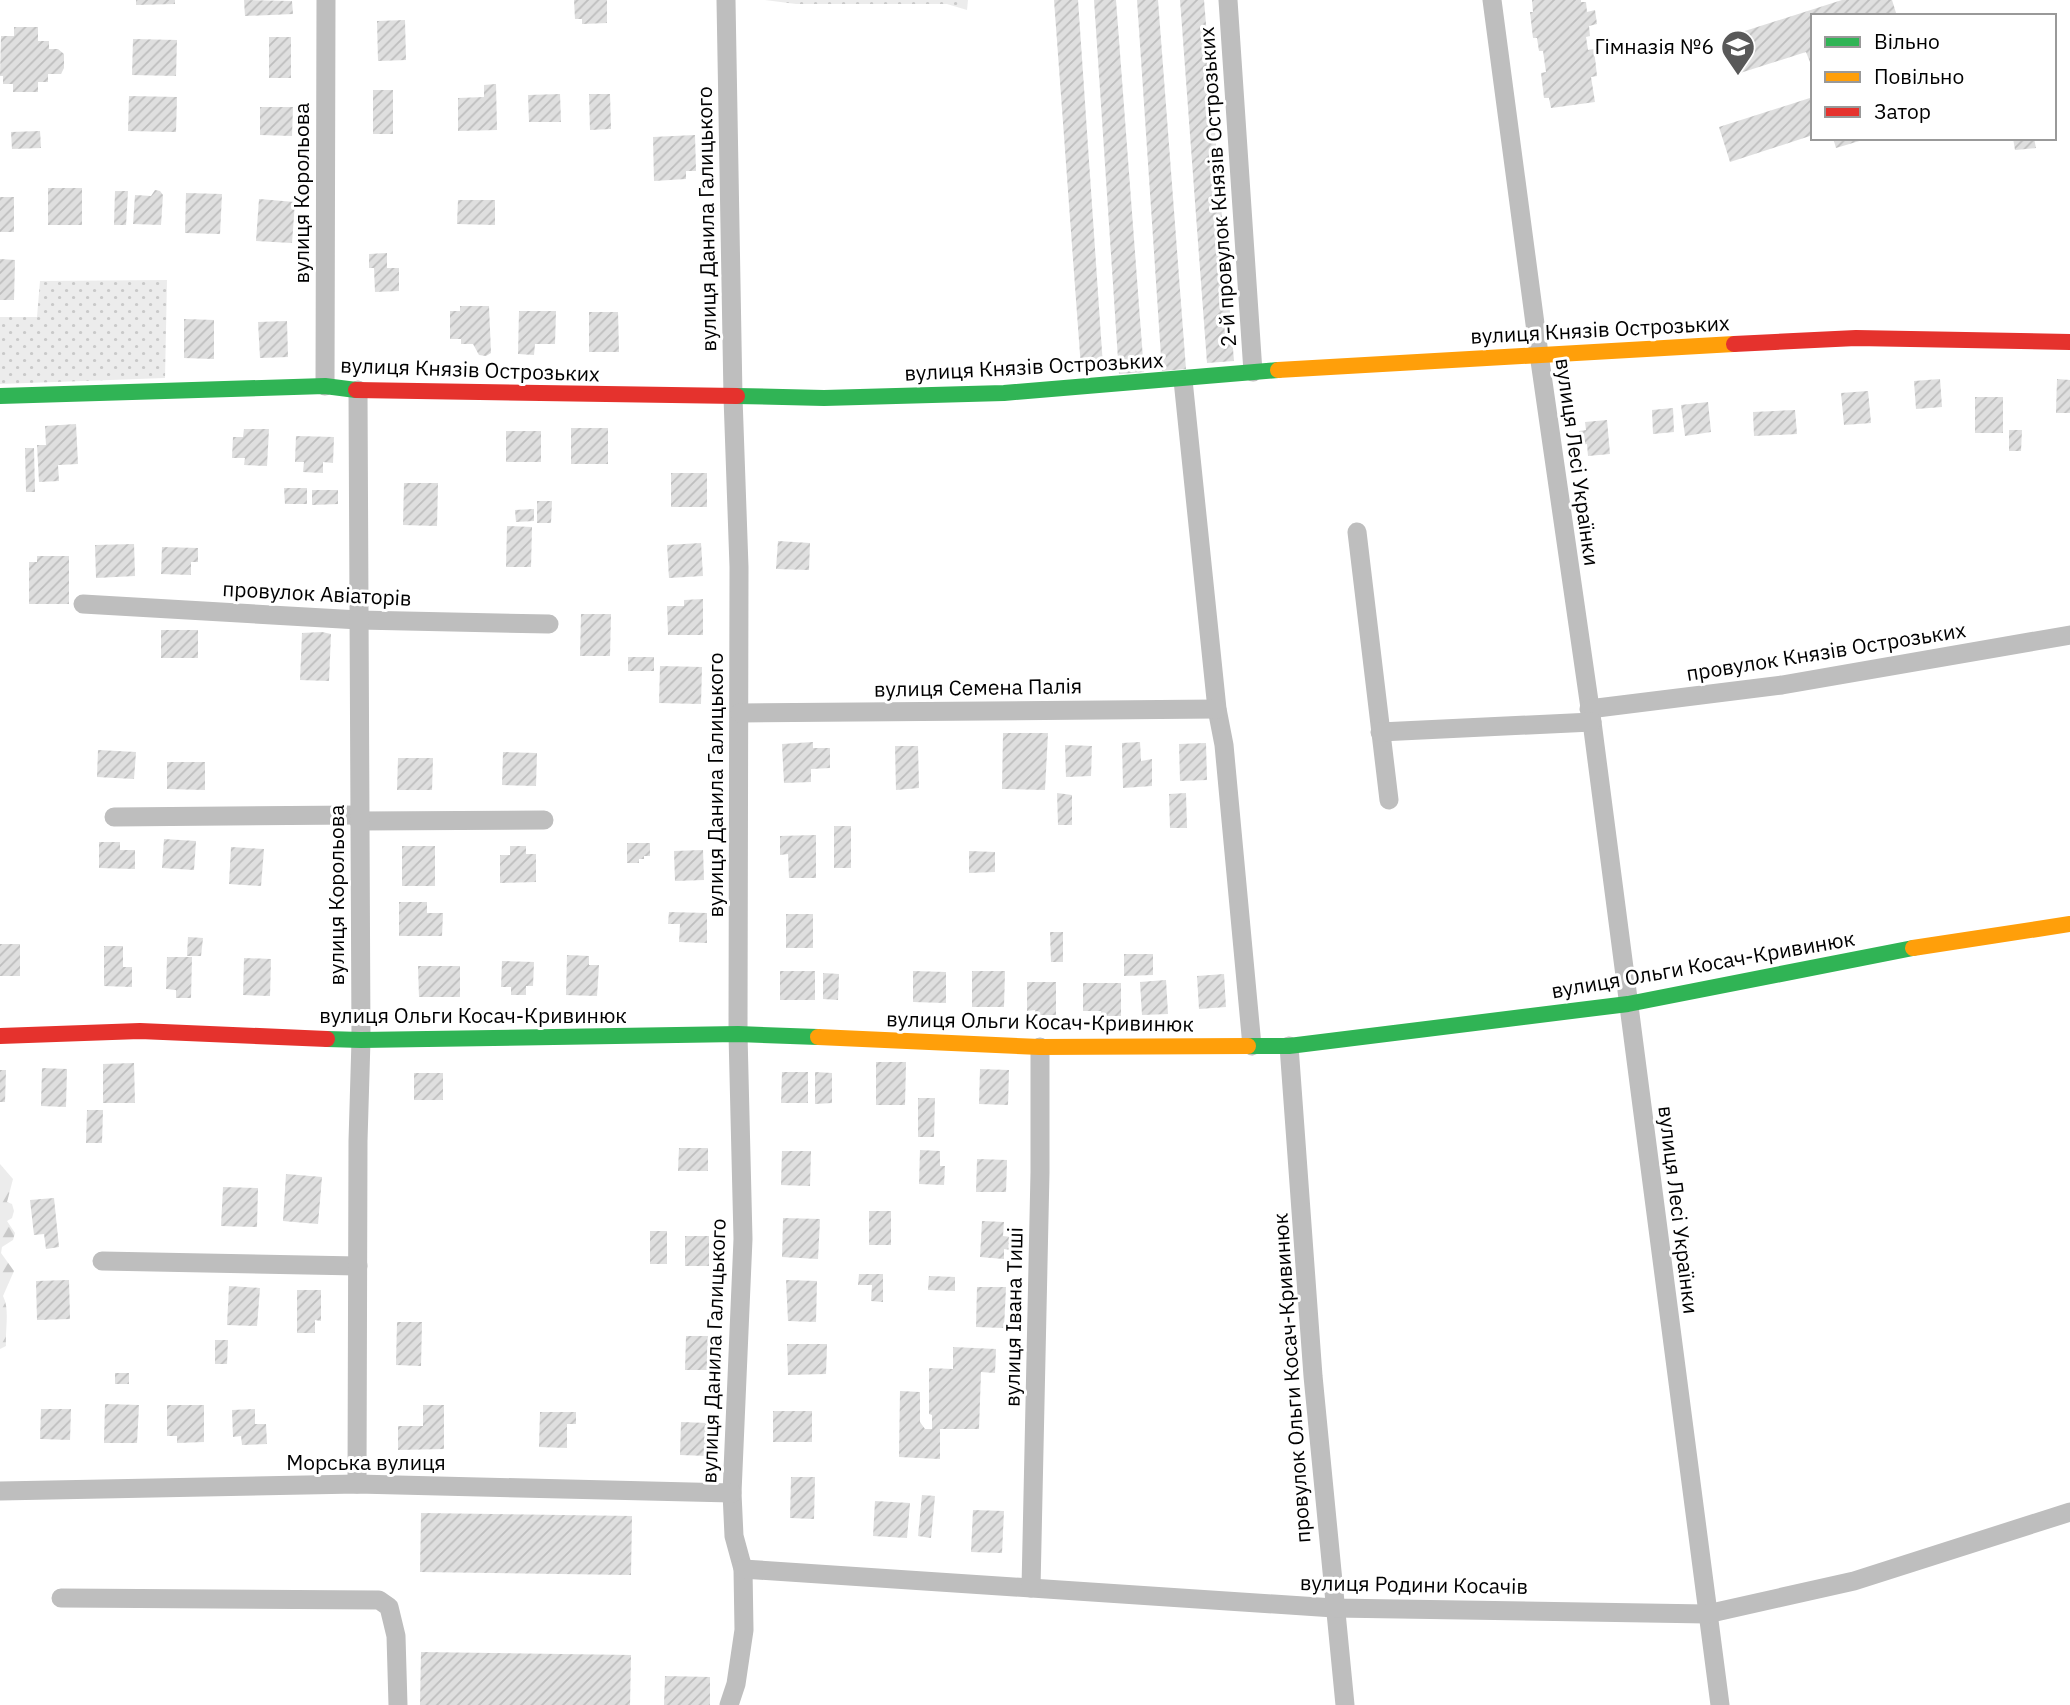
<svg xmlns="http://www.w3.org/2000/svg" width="2070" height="1705" viewBox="0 0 2070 1705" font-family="'IBM Plex Sans',sans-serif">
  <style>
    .grass { fill: url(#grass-dots) }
    .forest { fill: url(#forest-firs) }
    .building { fill: url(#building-hatch) }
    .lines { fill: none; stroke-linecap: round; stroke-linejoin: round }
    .street { stroke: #bebebe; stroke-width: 19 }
    .fast { stroke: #30b455; stroke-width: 16 }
    .slow { stroke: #ff9f0a; stroke-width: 16 }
    .jam { stroke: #e5322d; stroke-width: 16 }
    .labels { text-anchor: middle; stroke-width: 6; stroke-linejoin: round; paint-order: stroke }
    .poi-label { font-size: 21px; fill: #000; stroke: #fff; text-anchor: end }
    .street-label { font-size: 21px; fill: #000; stroke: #fff }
  </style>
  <defs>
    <pattern id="grass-dots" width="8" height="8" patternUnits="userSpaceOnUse" patternTransform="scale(1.75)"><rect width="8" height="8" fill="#ececec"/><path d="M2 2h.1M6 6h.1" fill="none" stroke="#c9c9c9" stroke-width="1.8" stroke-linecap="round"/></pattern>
    <pattern id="forest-firs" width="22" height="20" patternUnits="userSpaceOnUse" patternTransform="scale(1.75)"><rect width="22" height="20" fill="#ececec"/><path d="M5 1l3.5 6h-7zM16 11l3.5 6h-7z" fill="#c9c9c9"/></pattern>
    <pattern id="building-hatch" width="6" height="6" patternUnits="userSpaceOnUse" patternTransform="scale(1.75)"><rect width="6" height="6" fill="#dfdfdf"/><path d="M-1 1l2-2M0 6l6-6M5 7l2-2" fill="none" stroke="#bebebe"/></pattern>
  </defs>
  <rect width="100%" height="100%" fill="#fff"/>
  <!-- grass -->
  <g class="grass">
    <path d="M765 0H968L967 10 947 4H796Z"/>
    <path d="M167 280 165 378 0 384V317H37L40 281Z"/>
  </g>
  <!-- forest -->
  <path class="forest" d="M0 1164 13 1179 7 1202 12 1204 14 1211 12 1218 7 1221 15 1233 13 1240 2 1247 1 1253 14 1271 3 1296C10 1309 5 1330 6 1346L0 1349Z"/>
  <!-- building -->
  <g class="building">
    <path d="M136 0H175V4L136 5Z"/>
    <path d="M244 0 292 1 293 14 245 16Z"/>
    <path d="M574 0H607V23L582 24V19H575Z"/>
    <path d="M1054 0H1078L1103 366 1081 368Z"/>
    <path d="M1094 0H1116L1144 372 1119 374Z"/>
    <path d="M1137 0H1158L1186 369 1162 371Z"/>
    <path d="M1180 0H1204L1234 361 1207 363Z"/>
    <path d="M1532 0H1581V2H1586L1587 12 1595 10 1597 24 1589 26 1590 36 1586 37 1588 50 1594 49 1597 76 1591 77 1595 102 1551 108 1549 98H1544L1541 73 1546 72 1543 51H1539L1537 38H1533L1530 12H1533Z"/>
    <path d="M1842 0H1892L1897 16H1813V70L1806 52 1737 74 1726 37Z"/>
    <path d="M405 20 406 60 378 61 377 21Z"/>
    <path d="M14 27H38V41H49V49H58L64 54V68L61 74H48V82H38V92H13V84H3V76H0L1 36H14Z"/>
    <rect x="269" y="37" width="22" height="41"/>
    <path d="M133 39 177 40 176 76 132 75Z"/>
    <path d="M496 84 497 130 458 131V98L484 97V85Z"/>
    <rect x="373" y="90" width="20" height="44"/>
    <path d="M560 94 561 122H529L528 95Z"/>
    <path d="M589 94H610L611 129 590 130Z"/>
    <path d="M129 96 177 97 176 132 128 131Z"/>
    <path d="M1813 97V135L1730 162 1719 127Z"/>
    <path d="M260 107H293L292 136 260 135Z"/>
    <path d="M40 131 41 148 12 149 11 132Z"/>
    <path d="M695 135 696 171H686V179L654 181 653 137Z"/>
    <path d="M1833 138H1866V139L1836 148Z"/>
    <path d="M2013 138H2034L2036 148 2015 150Z"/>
    <rect x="48" y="188" width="34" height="37"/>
    <path d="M155 190 160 191 163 195 161 225 133 224 135 195 151 196Z"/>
    <path d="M115 191H128L126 225H114Z"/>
    <path d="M186 193 222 194 220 234 185 233Z"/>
    <rect x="0" y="197" width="14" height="35"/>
    <path d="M259 199 295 202 292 243 256 241Z"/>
    <path d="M458 200H495V225L457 224Z"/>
    <path d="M387 253V268H399V291L375 292 374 268H369V254Z"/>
    <path d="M0 259 15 260 14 300H0Z"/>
    <path d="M460 306H489L491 353 486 356 479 355 473 344H461V339H450V311H460Z"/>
    <path d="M519 311H556L555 344H535L534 355 518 354Z"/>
    <path d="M589 312H618L619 352H589Z"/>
    <path d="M184 319 214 320V359L184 358Z"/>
    <path d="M287 321 288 357 260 358 258 322Z"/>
    <path d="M1940 379 1942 407 1916 409 1914 381Z"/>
    <path d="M2057 379 2070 380V413H2056Z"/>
    <path d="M1868 391 1871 423 1844 425 1841 393Z"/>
    <rect x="1975" y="397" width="28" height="36"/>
    <path d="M1708 402 1711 432 1685 436 1681 405Z"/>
    <path d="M1673 408 1674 432 1653 434 1652 410Z"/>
    <path d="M1795 410 1797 434 1754 436 1753 412Z"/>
    <path d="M1607 420 1610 454 1588 456 1587 444 1580 445 1579 431 1586 430 1585 422Z"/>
    <path d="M76 424 78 464 58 465 59 481 39 482 37 445H46L45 426Z"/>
    <rect x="571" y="428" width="37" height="36"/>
    <path d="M244 429H269L267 466 244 465 245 458H232L233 437H243Z"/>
    <path d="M2009 430H2022L2021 451H2009Z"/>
    <rect x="506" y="431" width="35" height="31"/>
    <path d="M296 436 334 437 333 463 323 462V473L303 472 304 462H295Z"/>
    <path d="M25 448H34L35 492H26Z"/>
    <rect x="671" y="473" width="36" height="34"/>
    <path d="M404 483H438L437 526 403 525Z"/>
    <path d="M284 488H307V504H285Z"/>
    <path d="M312 490H338V504L312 505Z"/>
    <path d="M537 501H552L551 523H537Z"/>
    <path d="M534 509V521L516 522 515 510Z"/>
    <path d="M507 526 532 527 531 567H506Z"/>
    <path d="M778 541 810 543 809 570 776 569Z"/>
    <path d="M701 543 703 576 669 578 667 545Z"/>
    <path d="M134 544 135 576 96 578 95 545Z"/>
    <path d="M162 547 198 548V562H191V575L161 574Z"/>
    <path d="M37 556H69V604H29V562H37Z"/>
    <path d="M703 599V635H668L667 606H684V600Z"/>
    <path d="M581 614H611L610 656H580Z"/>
    <rect x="161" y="630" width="37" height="28"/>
    <path d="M322 632 331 634 329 681 300 680 302 633Z"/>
    <rect x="628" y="657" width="26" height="14"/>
    <path d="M660 666 702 667 701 704 659 703Z"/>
    <path d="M1003 733H1048L1045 790 1002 789Z"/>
    <path d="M813 742V748H830V768L811 769V782L784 783 782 744Z"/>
    <path d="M1140 742 1141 761 1152 759V786L1123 788 1122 743Z"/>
    <path d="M1206 743 1207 780 1180 781 1179 744Z"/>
    <path d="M1065 745 1092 746 1091 776 1066 777Z"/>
    <path d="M895 746H918L919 788 896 790Z"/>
    <path d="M98 750 136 752 134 779 97 777Z"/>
    <path d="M503 752 537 753 536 786 502 785Z"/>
    <path d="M398 758H433L432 790H397Z"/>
    <path d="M167 762H205V790L167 789Z"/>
    <path d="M1057 793 1072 795V825H1058Z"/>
    <path d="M1186 793 1187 828H1170L1169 794Z"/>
    <rect x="834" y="826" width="17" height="42"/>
    <path d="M816 835V878H789L788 854 780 855V836Z"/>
    <path d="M164 839 196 841 194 870 162 868Z"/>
    <path d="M99 842H120V850H135V869L99 868Z"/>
    <path d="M627 843H650V856H644V859H639V863H627Z"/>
    <rect x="402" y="846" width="33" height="40"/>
    <path d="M510 846H526V854H536V882L500 883V855H510Z"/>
    <path d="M231 847 264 849 261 886 229 884Z"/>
    <path d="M703 850 704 880 675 881 674 851Z"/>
    <path d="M969 851 995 852V872L969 873Z"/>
    <path d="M399 902H427V913H443L442 936H399Z"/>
    <path d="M669 912 707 913V943L679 942 680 924H668Z"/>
    <rect x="786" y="914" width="27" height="34"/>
    <path d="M1050 932H1063V962H1051Z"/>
    <path d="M188 937 203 938 201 956H187Z"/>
    <rect x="0" y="944" width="20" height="32"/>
    <path d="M104 946H123V967H132V987L104 986Z"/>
    <path d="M1124 954H1153V975L1124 976Z"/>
    <path d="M567 955 589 956V965H599L597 996 566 995Z"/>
    <path d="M167 957H192L191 998H176V990L166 989Z"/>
    <path d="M244 958 271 959 270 996 243 995Z"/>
    <path d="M502 961 534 962 533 986H526V995H511V987H501Z"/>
    <path d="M418 966H460V997H419Z"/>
    <rect x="780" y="971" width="35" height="29"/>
    <path d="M913 971 946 972V1003L913 1002Z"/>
    <path d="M972 971H1005L1004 1007H972Z"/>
    <path d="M823 973 839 974 838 1000 823 999Z"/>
    <path d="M1224 974 1226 1007 1199 1009 1197 976Z"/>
    <path d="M1166 980 1168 1014 1142 1015 1140 982Z"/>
    <path d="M1027 982H1056V1015H1035V1010L1027 1011Z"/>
    <path d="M1083 983H1121V1016H1101V1011H1083Z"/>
    <path d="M876 1062H906L905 1105H876Z"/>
    <path d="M134 1063 135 1103H103V1064Z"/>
    <path d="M42 1068 67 1069 66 1107 41 1106Z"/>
    <path d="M980 1069 1009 1070 1008 1105 979 1104Z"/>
    <path d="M0 1070H6L5 1102H0Z"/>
    <path d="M782 1072H808V1103H781Z"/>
    <path d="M815 1072 832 1073V1103L815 1104Z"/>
    <rect x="414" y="1073" width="29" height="27"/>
    <path d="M918 1098H935L934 1137H918Z"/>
    <path d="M87 1110H103L102 1143H86Z"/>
    <path d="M679 1148H708V1171H678Z"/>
    <path d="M920 1150 940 1151V1166H945L944 1185 919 1184Z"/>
    <path d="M782 1151H811L810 1186 781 1185Z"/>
    <path d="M977 1159 1007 1160 1006 1192H976Z"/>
    <path d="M286 1174 322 1177 318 1224 283 1221Z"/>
    <path d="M223 1187 258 1188 257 1227 221 1226Z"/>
    <path d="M54 1198 59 1247 46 1249 44 1234 34 1235 30 1200Z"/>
    <rect x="869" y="1211" width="22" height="34"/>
    <path d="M783 1218 820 1219 818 1259 782 1257Z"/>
    <path d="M982 1221 1004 1222 1003 1236 1011 1237V1250L1004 1249V1259L980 1257Z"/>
    <rect x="650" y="1231" width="17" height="33"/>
    <rect x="685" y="1236" width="24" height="30"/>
    <path d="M859 1274H883V1302L871 1301 872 1285H858Z"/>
    <path d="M929 1276 955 1277V1291L928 1290Z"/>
    <path d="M69 1280 70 1319 37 1320 36 1281Z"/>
    <path d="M786 1280 817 1281 816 1322 788 1321Z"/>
    <path d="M229 1286 260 1288 257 1326 227 1325Z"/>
    <path d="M977 1287H1006L1004 1328 976 1327Z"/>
    <path d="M297 1290H321V1321L315 1320V1333H297Z"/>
    <path d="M397 1322H422L421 1366 396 1365Z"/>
    <path d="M686 1336H708L707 1370H685Z"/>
    <path d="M215 1340H228L227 1364H215Z"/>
    <path d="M787 1344H827L826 1374 788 1375Z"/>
    <path d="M953 1347 996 1349 995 1373 981 1372 979 1429H940V1459L899 1457 900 1391 920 1392V1422L925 1429H932V1415L929 1414V1368L953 1369Z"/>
    <rect x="115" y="1373" width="14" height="11"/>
    <path d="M105 1404 139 1405 137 1443H104Z"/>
    <path d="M167 1405H204V1442L177 1443V1436H167Z"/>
    <path d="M423 1405H444V1449L398 1450V1426H423Z"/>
    <path d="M41 1409H71L70 1440 40 1439Z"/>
    <path d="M255 1409V1424H266L267 1444 242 1445 241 1436 233 1437 232 1410Z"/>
    <rect x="773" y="1411" width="39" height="31"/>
    <path d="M540 1412H576V1424H567V1448L539 1447Z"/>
    <path d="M681 1422 708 1423V1456L680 1455Z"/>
    <path d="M791 1477H815L814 1519 790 1518Z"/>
    <path d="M922 1495 935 1496 931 1538 918 1536Z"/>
    <path d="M875 1501 910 1503 907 1538 873 1536Z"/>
    <path d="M973 1510 1004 1511 1002 1553 971 1552Z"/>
    <path d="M421 1513 632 1516 631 1575 420 1572Z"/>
    <path d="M421 1652 631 1655 630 1705H420Z"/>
    <path d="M665 1676 710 1677V1705H664Z"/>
  </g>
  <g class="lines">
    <!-- street -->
    <g class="street">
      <path d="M726 0 733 397 739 567 738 1034 743 1239 732 1493 734 1536 743 1569 744 1630 736 1684 729 1705"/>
      <path d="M1228 0 1253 372"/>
      <path d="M1492 0 1539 354 1592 722 1720 1705"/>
      <path d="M1183 380 1217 709 1224 745 1252 1046"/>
      <path d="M325 386 326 0"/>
      <path d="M1357 532 1389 800"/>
      <path d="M83 604 359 620 549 624"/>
      <path d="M1589 709 1782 685 2070 635"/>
      <path d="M740 713 1217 709"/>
      <path d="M1380 732 1592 722"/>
      <path d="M114 817 359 815"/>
      <path d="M359 821 544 820"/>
      <path d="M1289 1046 1313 1376 1345 1705"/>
      <path d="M102 1261 358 1266"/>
      <path d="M357 1484 358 1141 361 1040 358 390"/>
      <path d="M0 1491 357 1484 732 1493"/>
      <path d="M743 1569 1334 1608 1707 1614 1854 1581 2070 1512"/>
      <path d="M1031 1588 1040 1172V1047"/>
      <path d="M61 1598 379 1600 389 1607 396 1636 398 1705"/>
    </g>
    <!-- fast -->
    <g class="fast">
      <path d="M0 396 325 386 356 390"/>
      <path d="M737 396 824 398 1004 393 1278 370"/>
      <path d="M327 1039 361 1040 738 1034 818 1037"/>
      <path d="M1248 1046H1289L1628 1004 1913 948"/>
    </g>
    <!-- slow -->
    <g class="slow">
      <path d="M1278 370 1734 344"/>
      <path d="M1913 948 2070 924"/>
      <path d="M818 1037 1040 1047 1248 1046"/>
    </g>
    <!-- jam -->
    <g class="jam">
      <path d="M1734 344 1856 338 2070 342"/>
      <path d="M356 390 737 396"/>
      <path d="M0 1036 140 1031 327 1039"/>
    </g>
  </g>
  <!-- icons -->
  <defs>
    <g id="school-pin" transform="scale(1.75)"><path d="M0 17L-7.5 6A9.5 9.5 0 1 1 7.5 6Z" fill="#595959" stroke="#fff"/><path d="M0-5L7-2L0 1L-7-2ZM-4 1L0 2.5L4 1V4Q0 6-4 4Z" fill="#fff"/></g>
  </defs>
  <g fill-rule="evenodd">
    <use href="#school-pin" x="1738" y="47"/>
  </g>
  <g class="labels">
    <!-- poi labels -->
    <g class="poi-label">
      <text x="1714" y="54">Гімназія №6</text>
    </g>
    <!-- street labels -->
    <g class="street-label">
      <text transform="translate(1218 187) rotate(-94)" y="7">2-й провулок Князів Острозьких</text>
      <text transform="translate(302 193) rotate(-90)" y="7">вулиця Корольова</text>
      <text transform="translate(707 219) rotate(-91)" y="7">вулиця Данила Галицького</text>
      <text transform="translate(1600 330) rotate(-3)" y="7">вулиця Князів Острозьких</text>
      <text transform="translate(1034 367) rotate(-3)" y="7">вулиця Князів Острозьких</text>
      <text transform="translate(470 370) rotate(2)" y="7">вулиця Князів Острозьких</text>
      <text transform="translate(1577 462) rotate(82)" y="7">вулиця Лесі Українки</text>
      <text transform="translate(317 594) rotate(3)" y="7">провулок Авіаторів</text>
      <text transform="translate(1826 652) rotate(-9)" y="7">провулок Князів Острозьких</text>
      <text transform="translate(978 688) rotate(-1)" y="7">вулиця Семена Палія</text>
      <text transform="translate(716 785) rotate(-90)" y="7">вулиця Данила Галицького</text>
      <text transform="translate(337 895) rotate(-90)" y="7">вулиця Корольова</text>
      <text transform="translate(1703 965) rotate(-10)" y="7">вулиця Ольги Косач-Кривинюк</text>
      <text x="473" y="1023">вулиця Ольги Косач-Кривинюк</text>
      <text transform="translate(1040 1022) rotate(1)" y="7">вулиця Ольги Косач-Кривинюк</text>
      <text transform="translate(1678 1210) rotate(83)" y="7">вулиця Лесі Українки</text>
      <text transform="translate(1014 1317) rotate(-89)" y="7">вулиця Івана Тиші</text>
      <text transform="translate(714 1351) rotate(-88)" y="7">вулиця Данила Галицького</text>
      <text transform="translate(1292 1378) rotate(-94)" y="7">провулок Ольги Косач-Кривинюк</text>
      <text x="366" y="1470">Морська вулиця</text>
      <text transform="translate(1414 1585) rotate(1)" y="7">вулиця Родини Косачів</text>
    </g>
  </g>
  <!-- legend -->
  <rect x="1811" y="14" width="245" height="126" fill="#ffffff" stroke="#999999" stroke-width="2"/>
  <rect x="1825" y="37" width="35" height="10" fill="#30b455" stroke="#999999" stroke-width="2"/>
  <text x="1874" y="49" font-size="21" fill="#000000">Вільно</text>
  <rect x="1825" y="72" width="35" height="10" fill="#ff9f0a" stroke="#999999" stroke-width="2"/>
  <text x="1874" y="84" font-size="21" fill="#000000">Повільно</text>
  <rect x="1825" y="107" width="35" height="10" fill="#e5322d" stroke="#999999" stroke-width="2"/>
  <text x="1874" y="119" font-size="21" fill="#000000">Затор</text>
</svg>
